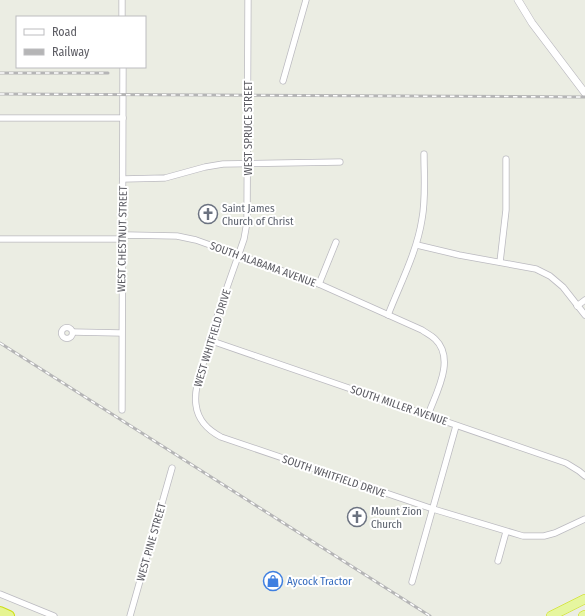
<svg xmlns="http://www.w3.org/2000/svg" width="585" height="616" viewBox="0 0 585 616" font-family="'Fira Sans Condensed',sans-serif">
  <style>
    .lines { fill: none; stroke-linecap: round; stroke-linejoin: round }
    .minor-casing { stroke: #bbbac0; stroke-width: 7 }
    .tertiary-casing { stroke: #bbbac0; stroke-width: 8 }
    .trunk-casing { stroke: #ccde11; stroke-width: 10 }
    .motorway-casing { stroke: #ccde11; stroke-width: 12 }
    .minor { stroke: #fff; stroke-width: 5.5 }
    .tertiary { stroke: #fff; stroke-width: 7 }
    .trunk { stroke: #e6f69f; stroke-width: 9 }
    .motorway { stroke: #e6f492; stroke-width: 10 }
    .rail-casing { stroke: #b5b5b6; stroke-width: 3 }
    .rail { stroke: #fff; stroke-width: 1.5; stroke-dasharray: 4.5; stroke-linecap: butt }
    .labels { text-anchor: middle; stroke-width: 4; stroke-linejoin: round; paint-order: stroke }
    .street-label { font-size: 11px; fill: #5b5b62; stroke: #fff }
    .worship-label { font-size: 11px; fill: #5b616d; stroke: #fff; text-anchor: start }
    .shop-label { font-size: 11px; fill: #366cbe; stroke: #fff; text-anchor: start }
  </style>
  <rect width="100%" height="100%" fill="#ebede3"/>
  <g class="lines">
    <!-- minor casing -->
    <g class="minor-casing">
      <g id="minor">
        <path d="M122 0V17"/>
        <path d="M248 0 247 222 244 239C230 280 214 321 203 364 199 377 194 391 196 405 198 421 208 430 221 437L433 509 523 536H544L555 533 585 519"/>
        <path d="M283 81 306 0"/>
        <path d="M0 118H123"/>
        <path d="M123 179 165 178 205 167 223 164 340 162"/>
        <path d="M0 239H122L127 235 177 236 196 240 319 284 422 330C426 333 431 335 435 339 456 359 436 393 428 415"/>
        <path d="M417 245 459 255 536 269 550 276 563 287 585 315"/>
        <path d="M500 262 506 210V159"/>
        <path d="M319 284 336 242"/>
        <path d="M577 306 585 300"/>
        <path d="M388 315C400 284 417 252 422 219 426 198 424 176 424 154"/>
        <circle cx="67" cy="333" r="5.5"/>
        <path d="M73 332 121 333"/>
        <path d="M209 340 566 463 579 471 585 476"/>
        <path d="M122 410 123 67"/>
        <path d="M498 561 506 532"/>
        <path d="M412 582 456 426"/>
        <path d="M0 594 54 616"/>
        <path d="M130 616 172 468"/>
      </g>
    </g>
    <!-- tertiary casing -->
    <g class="tertiary-casing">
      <path id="tertiary" d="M518 0 532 23 585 93"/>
    </g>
    <!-- trunk casing -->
    <g class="trunk-casing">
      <g id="trunk">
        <path d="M551 616 585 599"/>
        <path d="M583 616 585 615"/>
      </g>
    </g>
    <!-- motorway casing -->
    <g class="motorway-casing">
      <path id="motorway" d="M0 612 9 616"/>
    </g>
    <!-- minor -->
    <use href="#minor" class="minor"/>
    <!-- tertiary -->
    <use href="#tertiary" class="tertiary"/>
    <!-- trunk -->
    <use href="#trunk" class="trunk"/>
    <!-- motorway -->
    <use href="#motorway" class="motorway"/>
    <!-- rail casing -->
    <g class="rail-casing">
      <g id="rail">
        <path d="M0 73H108"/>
        <path d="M0 94 585 97"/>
        <path d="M0 343 430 616"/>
      </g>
    </g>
    <!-- rail -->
    <use href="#rail" class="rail"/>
  </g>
  <!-- icons -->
  <defs>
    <g id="church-ring" transform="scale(1)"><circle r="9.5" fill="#fff" stroke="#6b7280" stroke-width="1.5"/><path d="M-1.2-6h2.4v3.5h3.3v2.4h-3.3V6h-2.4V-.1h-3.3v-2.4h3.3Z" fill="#6b7280"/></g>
    <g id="shop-ring" transform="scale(1)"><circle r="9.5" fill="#fff" stroke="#3f7fe0" stroke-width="1.5"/><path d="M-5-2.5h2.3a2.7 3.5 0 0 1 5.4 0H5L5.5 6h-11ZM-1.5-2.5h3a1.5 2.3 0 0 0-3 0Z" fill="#3f7fe0"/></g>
  </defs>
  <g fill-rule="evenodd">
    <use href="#church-ring" x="208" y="214"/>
    <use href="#church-ring" x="357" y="517"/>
    <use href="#shop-ring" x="273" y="581"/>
  </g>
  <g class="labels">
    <!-- street labels -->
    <g class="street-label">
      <text transform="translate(248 128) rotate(-90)" y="4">WEST SPRUCE STREET</text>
      <text transform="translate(122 239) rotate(-89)" y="4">WEST CHESTNUT STREET</text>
      <text transform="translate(263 264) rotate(20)" y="4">SOUTH ALABAMA AVENUE</text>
      <text transform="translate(212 338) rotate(-73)" y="4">WEST WHITFIELD DRIVE</text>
      <text transform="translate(399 405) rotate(19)" y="4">SOUTH MILLER AVENUE</text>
      <text transform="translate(334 476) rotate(19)" y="4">SOUTH WHITFIELD DRIVE</text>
      <text transform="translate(151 542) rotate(-74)" y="4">WEST PINE STREET</text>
    </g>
    <!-- worship labels -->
    <g class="worship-label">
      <text x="222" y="212">Saint James<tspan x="222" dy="13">Church of Christ</tspan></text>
      <text x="371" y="515">Mount Zion<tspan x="371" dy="13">Church</tspan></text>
    </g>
    <!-- shop labels -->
    <g class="shop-label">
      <text x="287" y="585">Aycock Tractor</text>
    </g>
  </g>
  <!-- legend -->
  <rect x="16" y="16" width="130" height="52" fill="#ffffff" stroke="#bdbdc0"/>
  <rect x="24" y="29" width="20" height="6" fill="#ffffff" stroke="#bdbdc0"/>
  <text x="52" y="36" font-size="12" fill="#5b5b62">Road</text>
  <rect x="24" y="49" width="20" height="6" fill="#b5b5b6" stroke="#bdbdc0"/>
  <text x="52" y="56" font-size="12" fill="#5b5b62">Railway</text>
</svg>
